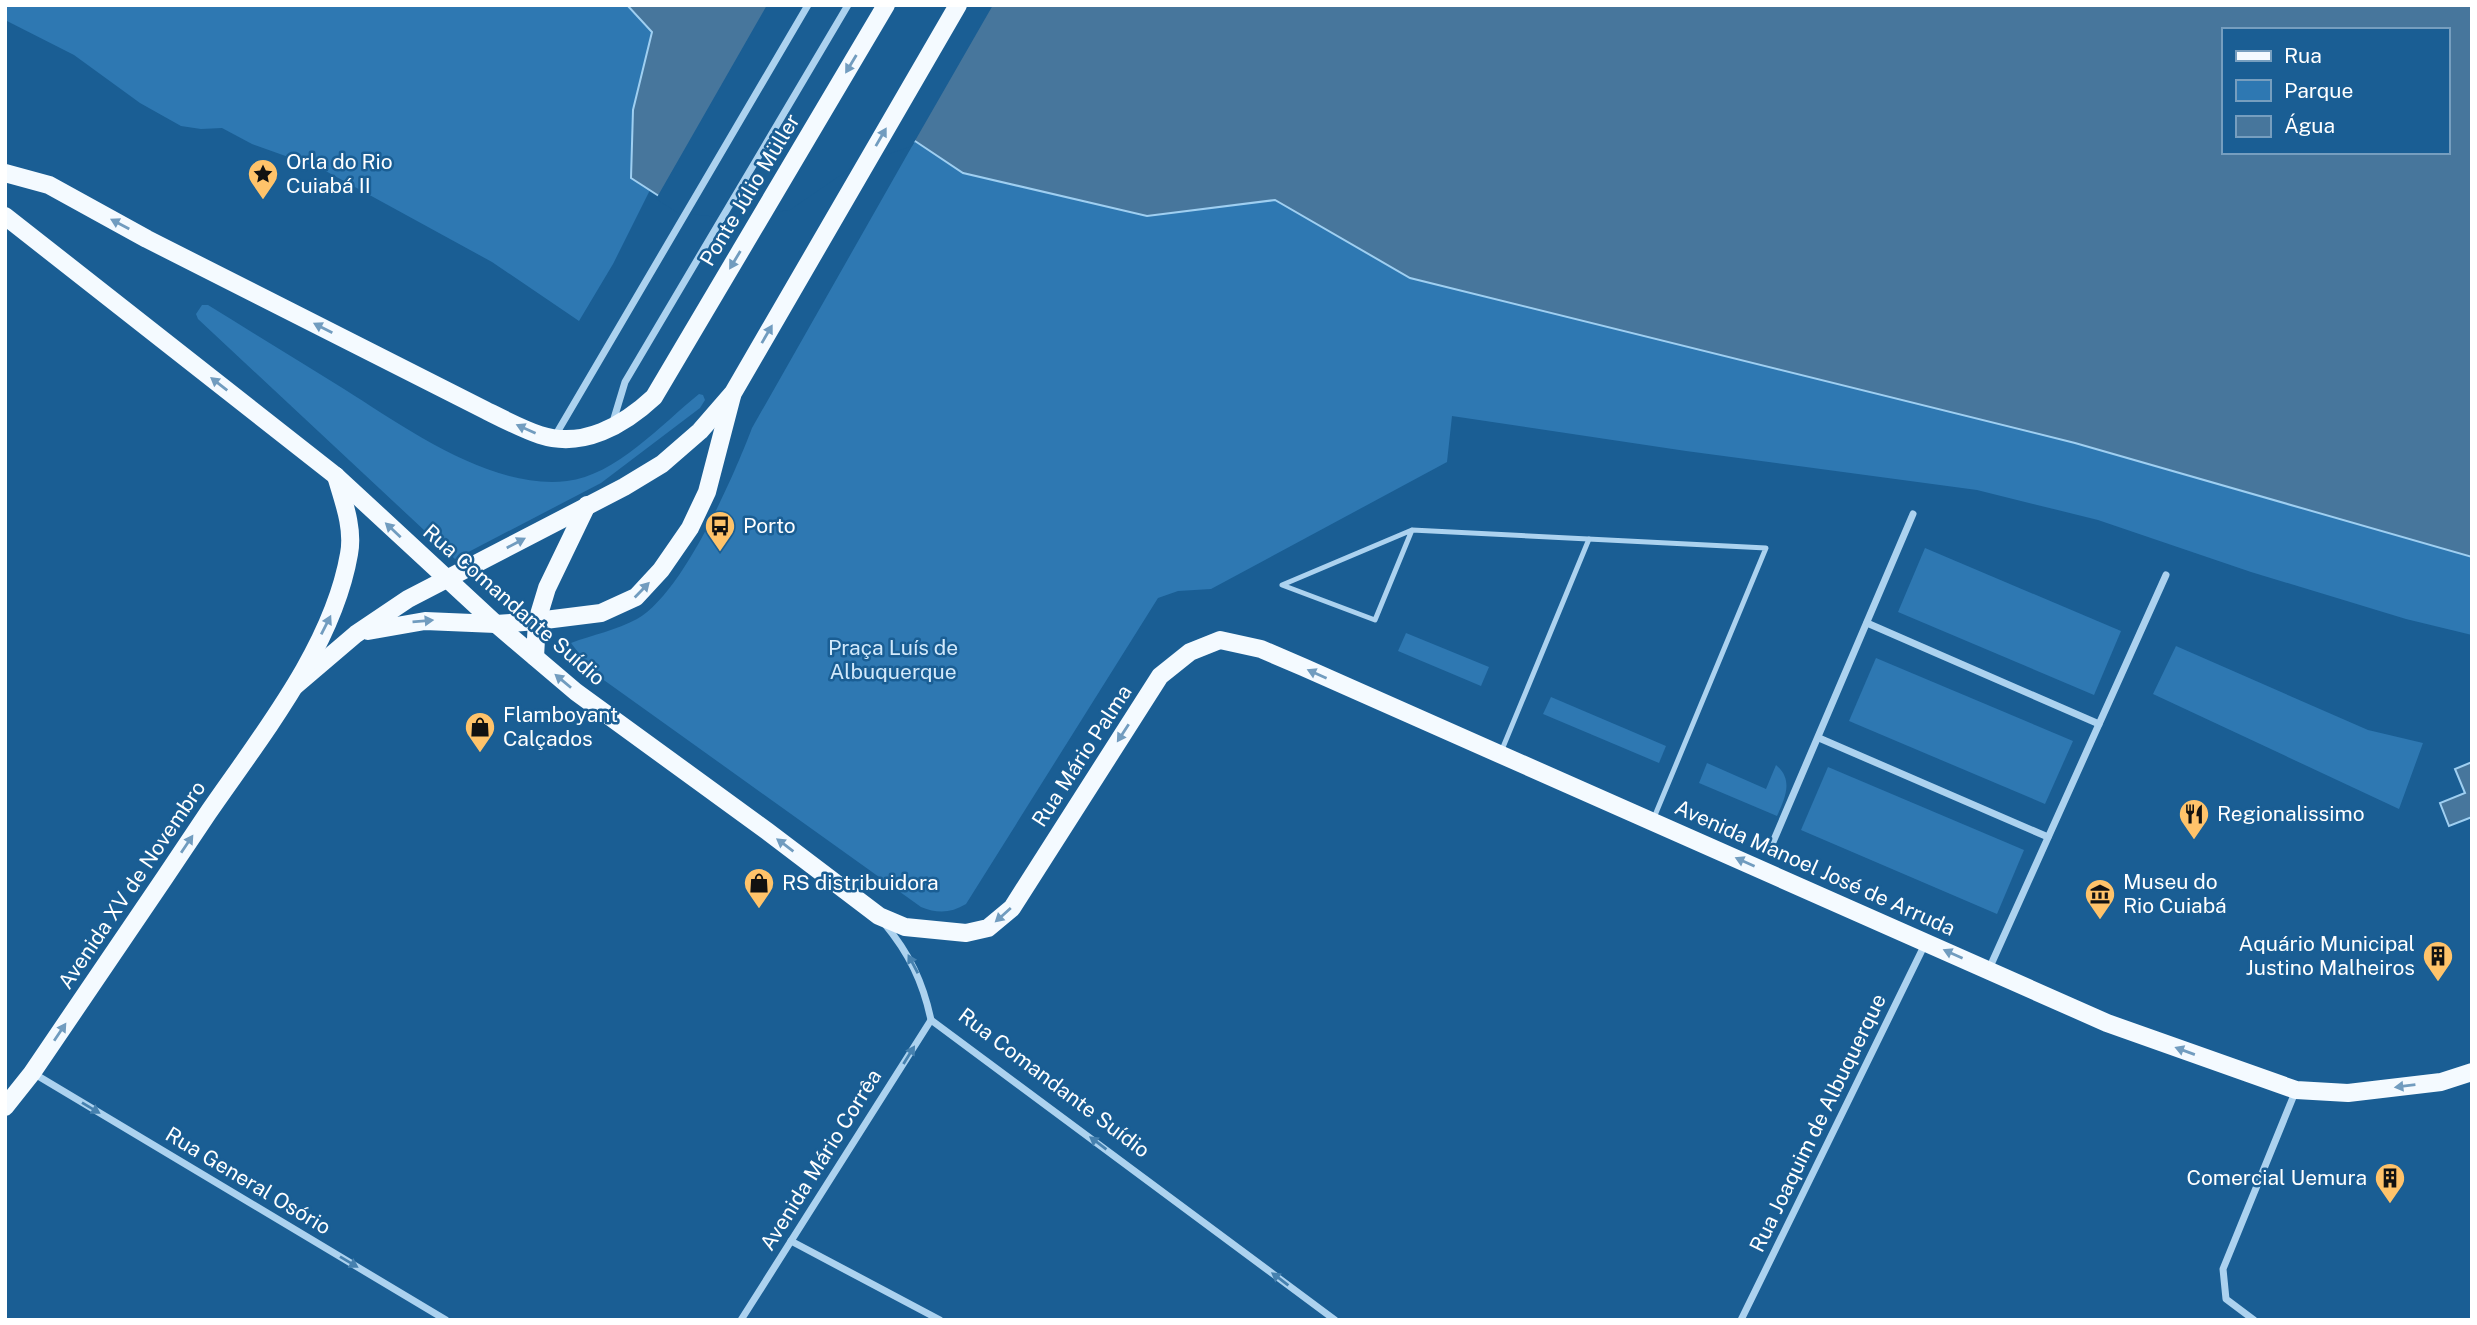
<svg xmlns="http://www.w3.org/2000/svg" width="2477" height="1325" viewBox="0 0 2477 1325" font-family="'Public Sans',sans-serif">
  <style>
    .green { fill: #2e78b2 }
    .water { fill: #47769c; stroke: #9fcff1; stroke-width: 2; fill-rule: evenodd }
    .pier { fill: #1a5e94 }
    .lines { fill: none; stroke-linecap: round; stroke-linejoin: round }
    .lane { stroke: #acd2ef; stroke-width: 5 }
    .street { stroke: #acd2ef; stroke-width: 7 }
    .primary { stroke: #f4faff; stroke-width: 18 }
    .oneway { fill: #719cbf }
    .oneway2 { fill: #4681af }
    .labels { text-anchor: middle; stroke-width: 5; stroke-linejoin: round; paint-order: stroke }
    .poi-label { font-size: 21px; fill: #fff; stroke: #1a5e94; text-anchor: start }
    .street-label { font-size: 21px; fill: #fff; stroke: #1a5e94 }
    .park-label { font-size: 21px; fill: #d2e9fb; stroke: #1a5e94 }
  </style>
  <rect width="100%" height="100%" fill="#1a5e94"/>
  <!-- green -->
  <g class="green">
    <path d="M5 5H627L652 32 633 110 631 177 650 190 613 264 579 321 492 262 322 169 252 144 222 128 201 129 181 126 140 103 74 55 5 20Z"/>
    <path d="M915 141 963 173 1147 216 1275 200 1410 278 2075 443 2472 557V635L2406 619 2251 572 2098 520 1977 490 1686 451 1452 416 1447 462 1211 589 1178 591 1158 598 966 904C951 913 938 914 921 907L594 673 571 643C592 635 617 630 637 619 683 593 733 478 752 428Z"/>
    <path d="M202 305H208C253 333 299 361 344 389 406 428 491 490 567 481 615 476 663 423 699 394L703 395 705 400 700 408 601 483 455 559 198 319 196 314Z"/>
    <path d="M1925 548 2121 631 2094 695 1898 612Z"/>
    <path d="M1406 633 1489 667 1481 686 1398 651Z"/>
    <path d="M2176 646 2368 730 2423 743 2399 809 2153 694Z"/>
    <path d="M1876 658 2073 741 2045 804 1849 721Z"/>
    <path d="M1551 697 1666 746 1659 763 1543 714Z"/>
    <path d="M1707 763 1766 789 1776 765C1794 780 1785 798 1777 816L1699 783Z"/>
    <path d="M1828 767 2024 850 1997 914 1801 830Z"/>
  </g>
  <!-- water -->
  <g class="water">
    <path d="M627 5H2472V557L2075 443 1410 278 1275 200 1147 216 963 173 915 141 679 209 631 178 633 110 652 32ZM2223 30H2447V152H2223Z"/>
    <path d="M2472 762V817L2449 826 2440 803 2465 793 2455 769Z"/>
  </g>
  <!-- pier -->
  <path class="pier" d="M767 5H993L912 146 854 166 790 210 730 218 678 213 656 199Z"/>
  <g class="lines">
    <!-- lane -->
    <g class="lane">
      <path d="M1412 530 1375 620 1282 585 1412 530 1766 548 1653 820"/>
      <path d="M1501 752 1589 539"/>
    </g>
    <!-- street -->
    <g class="street">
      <path d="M612 425 625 382 848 5"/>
      <path d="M555 436 808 5"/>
      <path d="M1867 623 2099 724"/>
      <path d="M1819 738 2048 837"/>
      <path d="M1773 842 1913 514"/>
      <path d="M884 923C909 953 923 982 931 1020L1335 1320"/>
      <path d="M1989 969 2166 575"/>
      <path d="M33 1073 446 1320"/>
      <path d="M791 1241 940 1320"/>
      <path d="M741 1320 931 1020"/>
      <path d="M1741 1320 1926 942"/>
      <path d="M2254 1320 2226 1299 2223 1269 2296 1090"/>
    </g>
    <!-- primary -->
    <g class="primary">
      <path d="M5 173 49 185 147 239 485 410C503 419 522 429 540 435 583 449 624 425 654 397L886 5"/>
      <path d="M5 216 336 476 496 624 576 692 767 831 879 916 905 927 966 933 988 928 1012 908 1160 676 1190 652 1220 640 1261 649 1303 667 2107 1023 2296 1090 2348 1093 2441 1082 2472 1072"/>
      <path d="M368 631 425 621 496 624 537 621 601 613 636 597 661 570 690 528 707 492 732 396"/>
      <path d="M535 657 537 621 547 588 587 505"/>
      <path d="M295 686 356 634 408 599 624 487 662 464 700 431 733 393 958 5"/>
      <path d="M5 1107 32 1073C91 986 150 900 208 813 261 736 333 647 349 554 354 528 343 500 336 476"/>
    </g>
  </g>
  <!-- one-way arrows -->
  <defs><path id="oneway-solid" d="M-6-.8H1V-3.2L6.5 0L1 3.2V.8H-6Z" transform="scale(1.75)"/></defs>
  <g class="oneway">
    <use href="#oneway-solid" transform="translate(851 64) rotate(121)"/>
    <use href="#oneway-solid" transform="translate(881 137) rotate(-60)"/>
    <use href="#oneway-solid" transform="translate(120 224) rotate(-152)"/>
    <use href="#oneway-solid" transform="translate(735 260) rotate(121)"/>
    <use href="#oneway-solid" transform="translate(323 328) rotate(-153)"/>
    <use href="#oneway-solid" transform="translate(767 334) rotate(-60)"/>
    <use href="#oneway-solid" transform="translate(219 384) rotate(-142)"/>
    <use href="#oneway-solid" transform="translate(526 429) rotate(-156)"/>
    <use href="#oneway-solid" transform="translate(393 530) rotate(-137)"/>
    <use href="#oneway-solid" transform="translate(516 543) rotate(-28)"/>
    <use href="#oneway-solid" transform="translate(642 590) rotate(-46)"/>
    <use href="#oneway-solid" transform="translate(423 621) rotate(-5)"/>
    <use href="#oneway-solid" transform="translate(326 625) rotate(-63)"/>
    <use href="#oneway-solid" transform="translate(1317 674) rotate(-156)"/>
    <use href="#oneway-solid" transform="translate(563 681) rotate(-140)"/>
    <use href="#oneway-solid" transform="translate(1123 733) rotate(123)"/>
    <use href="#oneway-solid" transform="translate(187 844) rotate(-56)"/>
    <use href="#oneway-solid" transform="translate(785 845) rotate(-143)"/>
    <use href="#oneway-solid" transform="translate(1745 862) rotate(-156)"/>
    <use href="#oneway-solid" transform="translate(1003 915) rotate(138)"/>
    <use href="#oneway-solid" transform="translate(1953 954) rotate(-156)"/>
    <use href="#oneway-solid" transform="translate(60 1032) rotate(-56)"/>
    <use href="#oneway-solid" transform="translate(2185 1051) rotate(-160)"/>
    <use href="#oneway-solid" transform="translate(2405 1086) rotate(173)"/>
  </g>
  <g class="oneway2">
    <use href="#oneway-solid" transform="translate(913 964) rotate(-118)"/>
    <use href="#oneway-solid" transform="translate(909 1055) rotate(-58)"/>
    <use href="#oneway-solid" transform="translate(91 1108) rotate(31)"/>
    <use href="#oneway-solid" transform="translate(1098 1143) rotate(-143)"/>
    <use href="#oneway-solid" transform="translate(349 1262) rotate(31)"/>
    <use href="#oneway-solid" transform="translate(1280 1279) rotate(-143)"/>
  </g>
  <!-- icons -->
  <defs>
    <g id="sight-pin" transform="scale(1.575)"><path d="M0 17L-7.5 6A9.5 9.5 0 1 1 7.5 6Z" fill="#ffc36a" stroke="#1a5e94"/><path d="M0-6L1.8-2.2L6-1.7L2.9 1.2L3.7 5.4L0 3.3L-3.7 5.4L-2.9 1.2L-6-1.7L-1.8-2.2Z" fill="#111"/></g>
    <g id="bus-pin" transform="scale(1.575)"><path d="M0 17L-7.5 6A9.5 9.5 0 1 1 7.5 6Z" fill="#ffc36a" stroke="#1a5e94"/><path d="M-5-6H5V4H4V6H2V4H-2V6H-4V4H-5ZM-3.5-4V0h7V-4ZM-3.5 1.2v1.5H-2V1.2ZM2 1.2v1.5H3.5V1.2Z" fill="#111"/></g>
    <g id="shop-pin" transform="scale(1.575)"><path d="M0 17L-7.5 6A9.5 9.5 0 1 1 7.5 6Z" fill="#ffc36a" stroke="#1a5e94"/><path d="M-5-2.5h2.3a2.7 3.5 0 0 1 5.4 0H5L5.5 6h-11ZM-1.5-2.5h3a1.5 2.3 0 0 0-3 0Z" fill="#111"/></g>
    <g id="restaurant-pin" transform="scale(1.575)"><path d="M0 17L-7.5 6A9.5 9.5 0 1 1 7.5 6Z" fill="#ffc36a" stroke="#1a5e94"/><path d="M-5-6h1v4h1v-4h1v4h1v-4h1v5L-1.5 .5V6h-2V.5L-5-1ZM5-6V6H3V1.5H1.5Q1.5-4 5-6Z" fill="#111"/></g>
    <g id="museum-pin" transform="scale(1.575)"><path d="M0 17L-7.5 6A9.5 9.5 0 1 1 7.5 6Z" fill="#ffc36a" stroke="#1a5e94"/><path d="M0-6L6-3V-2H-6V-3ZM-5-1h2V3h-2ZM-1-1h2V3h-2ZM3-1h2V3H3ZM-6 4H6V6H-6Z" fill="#111"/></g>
    <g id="building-pin" transform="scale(1.575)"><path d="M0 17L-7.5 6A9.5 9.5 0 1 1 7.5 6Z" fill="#ffc36a" stroke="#1a5e94"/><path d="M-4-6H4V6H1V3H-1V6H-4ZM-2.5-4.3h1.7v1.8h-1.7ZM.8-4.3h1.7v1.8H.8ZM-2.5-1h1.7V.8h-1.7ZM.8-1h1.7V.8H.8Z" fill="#111"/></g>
  </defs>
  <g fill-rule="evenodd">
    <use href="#sight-pin" x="263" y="174"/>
    <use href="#bus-pin" x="720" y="526"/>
    <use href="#shop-pin" x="480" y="727"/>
    <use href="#restaurant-pin" x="2194" y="814"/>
    <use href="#shop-pin" x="759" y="883"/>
    <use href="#museum-pin" x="2100" y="894"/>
    <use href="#building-pin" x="2438" y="956"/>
    <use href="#building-pin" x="2390" y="1178"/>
  </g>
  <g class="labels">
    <!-- poi labels -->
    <g class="poi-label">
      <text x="286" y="169">Orla do Rio<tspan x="286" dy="24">Cuiabá II</tspan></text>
      <text x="743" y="533">Porto</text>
      <text x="503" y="722">Flamboyant<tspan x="503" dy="24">Calçados</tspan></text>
      <text x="2217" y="821">Regionalissimo</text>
      <text x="2123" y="889">Museu do<tspan x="2123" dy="24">Rio Cuiabá</tspan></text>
      <text x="782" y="890">RS distribuidora</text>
      <text x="2415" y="951" text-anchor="end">Aquário Municipal<tspan x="2415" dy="24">Justino Malheiros</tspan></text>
      <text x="2367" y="1185" text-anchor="end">Comercial Uemura</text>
    </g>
    <!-- street labels -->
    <g class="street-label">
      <text transform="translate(750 190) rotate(-59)" y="7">Ponte Júlio Müller</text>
      <text transform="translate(514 605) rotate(41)" y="7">Rua Comandante Suídio</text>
      <text transform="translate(1082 756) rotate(-57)" y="7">Rua Mário Palma</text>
      <text transform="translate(1815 868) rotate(24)" y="7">Avenida Manoel José de Arruda</text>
      <text transform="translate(132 885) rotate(-56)" y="7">Avenida XV de Novembro</text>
      <text transform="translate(1054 1083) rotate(37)" y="7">Rua Comandante Suídio</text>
      <text transform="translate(1818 1123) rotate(-64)" y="7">Rua Joaquim de Albuquerque</text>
      <text transform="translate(821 1160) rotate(-58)" y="7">Avenida Mário Corrêa</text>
      <text transform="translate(248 1181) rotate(31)" y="7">Rua General Osório</text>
    </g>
    <!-- park labels -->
    <g class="park-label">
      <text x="893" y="655">Praça Luís de<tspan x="893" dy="24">Albuquerque</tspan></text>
    </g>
  </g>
  <!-- border -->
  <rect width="2477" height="1325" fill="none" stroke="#ffffff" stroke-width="14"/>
  <!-- legend -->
  <rect x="2222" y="28" width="228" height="126" fill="#1a5e94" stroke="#769ebf" stroke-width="2"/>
  <rect x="2236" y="51" width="35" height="10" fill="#f4faff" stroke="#769ebf" stroke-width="2"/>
  <text x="2284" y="63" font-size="21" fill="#ffffff">Rua</text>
  <rect x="2236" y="80" width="35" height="21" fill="#2e78b2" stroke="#769ebf" stroke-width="2"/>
  <text x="2284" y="98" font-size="21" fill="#ffffff">Parque</text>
  <rect x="2236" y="116" width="35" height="21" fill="#47769c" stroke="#769ebf" stroke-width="2"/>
  <text x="2284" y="133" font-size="21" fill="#ffffff">Água</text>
</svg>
